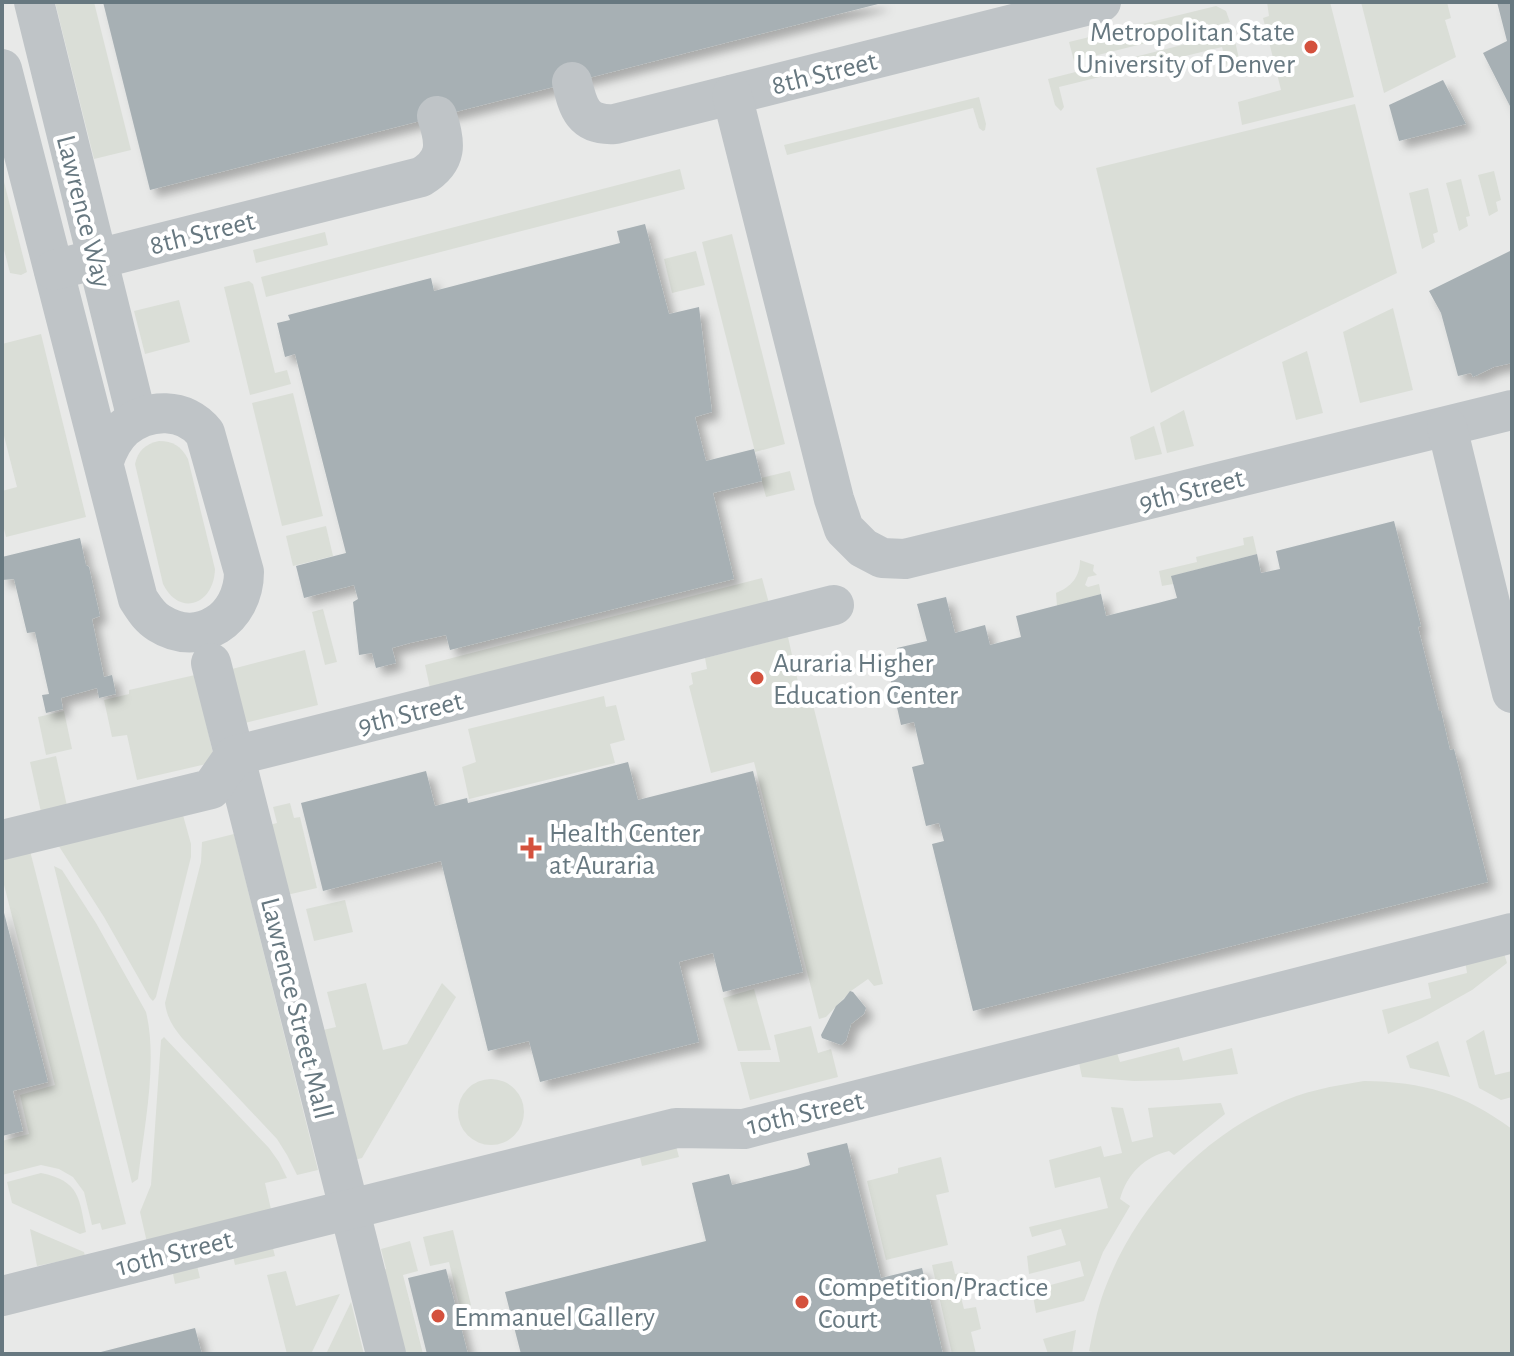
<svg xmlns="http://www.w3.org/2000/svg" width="1514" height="1356" viewBox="0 0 1514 1356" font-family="'Alegreya Sans',sans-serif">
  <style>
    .built { fill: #e8e9e8 }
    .green { fill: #daded7 }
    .building { fill: #a7b0b4; filter: url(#shadow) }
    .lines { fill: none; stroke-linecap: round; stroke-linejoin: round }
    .minor { stroke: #bfc4c7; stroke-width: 40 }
    .poi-dot { fill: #d4513d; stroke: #fff; stroke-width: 3 }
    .labels { text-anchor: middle; stroke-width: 8; stroke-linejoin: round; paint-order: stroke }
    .poi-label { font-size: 28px; fill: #677880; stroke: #fff; text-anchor: start }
    .street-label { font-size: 28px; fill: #677880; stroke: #fff }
  </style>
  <defs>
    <filter id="shadow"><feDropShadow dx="7" dy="7" stdDeviation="4" flood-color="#0004"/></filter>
  </defs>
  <rect width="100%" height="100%" fill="#faf9f8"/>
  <!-- built -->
  <rect class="built" x="2" y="2" width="1510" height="1352"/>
  <!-- green -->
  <g class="green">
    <path d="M55 2H94L131 150 94 159Z"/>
    <path d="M1267 2H1330L1354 97 1242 125 1238 102 1281 90 1263 18 1269 16Z"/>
    <path d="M1361 2H1447L1451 18 1445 20 1456 57 1384 93Z"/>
    <path d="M1216 6 1226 11 1230 22 1074 61 1069 42Z"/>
    <path d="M1233 32 1239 59 1238 64 1233 69 1227 66 1222 47 1059 87 1064 107 1061 111 1055 105 1048 79Z"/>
    <path d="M979 97 986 124 985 130 983 131 979 128 973 108 787 155 784 145Z"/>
    <path d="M1355 104 1397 273 1151 393 1096 168Z"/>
    <path d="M680 169 685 189 266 297 261 277Z"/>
    <path d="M1494 171 1501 200 1496 202 1498 211 1489 216 1478 175Z"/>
    <path d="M2 174 27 272 21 275 10 273 2 242Z"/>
    <path d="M1461 179 1470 216 1466 217 1468 226 1459 231 1446 183Z"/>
    <path d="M1428 188 1438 232 1433 234 1435 242 1422 249 1409 193Z"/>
    <path d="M325 232 328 245 256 263 253 250Z"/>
    <path d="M732 234 785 444 755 452 702 242Z"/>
    <path d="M696 251 705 285 672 293 664 259Z"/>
    <path d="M249 281 253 284 275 373 287 370 291 384 250 395 224 287Z"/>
    <path d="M179 300 190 342 145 354 134 311Z"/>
    <path d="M1393 308 1413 390 1360 403 1343 332Z"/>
    <path d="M41 334 86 517 6 537 2 521V491L17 487 2 428V344Z"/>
    <path d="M1307 351 1323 413 1296 420 1282 362Z"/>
    <path d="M293 393 323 516 282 526 252 403Z"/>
    <path d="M1184 410 1194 446 1167 453 1160 423Z"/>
    <path d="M1154 426 1162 454 1135 460 1130 437Z"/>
    <path d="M159 441C173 441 181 446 188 459L215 569C214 604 180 618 163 584L135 464C138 451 145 444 159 441Z"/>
    <path d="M790 471 795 490 766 497 761 478Z"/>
    <path d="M326 526 333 556 293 566 286 536Z"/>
    <path d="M1253 536 1257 554 1172 576 1173 584 1162 586 1159 571 1197 562 1196 557 1244 545 1243 538Z"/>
    <path d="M1080 560 1094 565 1093 571 1097 575 1088 577 1085 585 1088 587 1099 584 1101 594 1057 606 1056 593C1071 587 1080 577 1080 560Z"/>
    <path d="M762 578 770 607 431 693 425 665Z"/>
    <path d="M323 609 337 662 325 665 312 612Z"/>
    <path d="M788 637 800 691 809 689 883 984 874 986 868 979 851 991 826 1017 819 1019 754 762 711 773 689 686 693 684 691 673 707 669 705 658Z"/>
    <path d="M305 650 318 705 245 723 232 669Z"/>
    <path d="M195 675 215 762 137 780 127 735 112 737 104 700 129 694V690Z"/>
    <path d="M604 696 606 707 616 705 625 740 610 744 615 763 469 799 462 767 476 762 468 729Z"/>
    <path d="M64 711 72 749 46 755 38 717Z"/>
    <path d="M56 756 67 806 41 812 30 762Z"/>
    <path d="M290 803 294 818 300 817 317 888 278 897 262 827 277 823 273 807Z"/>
    <path d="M181 808 191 844V857L156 997 153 1001 150 998 104 917 55 840Z"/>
    <path d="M234 834 318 1170 297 1175 287 1155 277 1139 182 1038C173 1027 167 1018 165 1003L201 862 202 842Z"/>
    <path d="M29 847 126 1224 102 1230 100 1223 92 1225 84 1192 73 1177 59 1169 41 1165 2 1175V1141L29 1134 20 1095 55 1085 2 877V854Z"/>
    <path d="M54 866 62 870 96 923 146 1012C158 1061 144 1128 138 1179L132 1183Z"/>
    <path d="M345 900 353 932 314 941 306 909Z"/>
    <path d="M1503 950 1507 963 1472 990 1422 1018 1388 1034 1382 1010 1431 998 1428 983 1467 973 1465 960Z"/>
    <path d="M366 983 383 1050 407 1044 442 983 456 997 362 1158 346 1162 315 1032 336 1027 327 992Z"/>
    <path d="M754 989 771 1050 738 1051 723 998Z"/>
    <path d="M811 1026 818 1053 831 1049 838 1077 750 1100 740 1062H780L774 1035Z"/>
    <path d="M1484 1030 1495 1075 1512 1071V1097L1501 1100 1479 1088 1466 1041Z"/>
    <path d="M164 1037 269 1148 279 1162 287 1178 265 1183 273 1218 148 1247 140 1212 151 1185 161 1040Z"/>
    <path d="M1438 1041 1450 1077 1410 1068 1406 1056Z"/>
    <path d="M1115 1047 1120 1062 1179 1047 1183 1061 1232 1048 1238 1074 1179 1080 1134 1081 1082 1077 1078 1058Z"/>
    <circle cx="491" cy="1112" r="33"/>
    <path d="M1364 1081C1424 1082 1463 1093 1512 1129V1354H1099L1089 1351C1093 1331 1097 1310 1104 1291 1134 1210 1196 1141 1275 1105 1303 1091 1333 1086 1364 1081Z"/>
    <path d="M1221 1103 1225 1114 1174 1155 1169 1151C1144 1157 1127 1174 1120 1199L1130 1206 1103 1252 1084 1301 1036 1313 1032 1290 1084 1276 1080 1261 1029 1274 1027 1256 1066 1245 1061 1229 1032 1237 1029 1227 1108 1208 1100 1177 1055 1188 1049 1160 1101 1146 1104 1157 1122 1153 1111 1107 1123 1108 1132 1142 1153 1137 1148 1108Z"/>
    <path d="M673 1135 679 1157 642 1166 637 1144Z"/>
    <path d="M941 1157 949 1192 936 1195 948 1245 886 1260 867 1181 898 1173V1168Z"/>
    <path d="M41 1173C80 1181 79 1198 86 1232L80 1234 12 1203 7 1182Z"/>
    <path d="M30 1229 84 1252 85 1256 37 1266Z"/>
    <path d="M453 1230 471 1305 460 1308 449 1262 430 1266 423 1237Z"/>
    <path d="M269 1233 275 1256 235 1265 230 1243Z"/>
    <path d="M410 1241 418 1271 403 1275 423 1354H397L377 1272 386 1269 381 1249Z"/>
    <path d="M194 1253 200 1278 175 1284 170 1258Z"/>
    <path d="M952 1261 955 1274 968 1272 972 1289 960 1293 964 1309 976 1307 981 1329 971 1332 976 1354H952L932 1265Z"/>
    <path d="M286 1271 296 1306 340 1294 311 1354H287L267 1275Z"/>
    <path d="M351 1302 364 1354H326Z"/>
    <path d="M1076 1330 1072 1354H1048L1043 1339Z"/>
  </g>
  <!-- building -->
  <g class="building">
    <path d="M103 2H882V3L150 190Z"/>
    <path d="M1497 2H1512V110L1483 53 1507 41Z"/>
    <path d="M1443 80 1466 124 1399 141 1389 105Z"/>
    <path d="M645 224 669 314 699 307 712 412 695 417 706 461 754 449 762 481 713 493 734 579 450 650 446 635 410 643 392 648 396 663 376 668 372 653 359 655 353 602 358 599 354 585 304 598 296 566 346 553 295 354 285 357 277 323 290 320 288 315 431 278 434 291 620 243 617 231Z"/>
    <path d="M1512 250V363L1494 367 1473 377 1471 373 1458 376 1441 313 1429 291Z"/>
    <path d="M1394 521 1421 626 1418 627 1439 711H1441L1450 750 1454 749 1488 882 973 1011 932 844 944 841 939 823 926 826 912 767 924 764 918 739 914 722 901 725 889 672 903 669 897 648 927 641 917 604 946 597 955 633 985 625 990 645 1021 637 1016 616 1101 594 1106 616 1158 603 1177 598 1171 576 1257 554 1261 573 1280 569 1276 551Z"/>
    <path d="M80 538 86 565 89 567 100 616 92 619 104 677 112 675 116 694 99 698 97 688 61 698 63 709 46 713 42 695 49 694 35 632 27 633 14 579 2 580V557Z"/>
    <path d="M628 762 638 800 753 771 803 972 723 992 713 953 679 962 699 1042 540 1082 529 1041 488 1051 441 861 323 891 301 803 426 771 435 806 467 798 468 803Z"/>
    <path d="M2 905 48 1082 13 1091 23 1131 2 1136Z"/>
    <path d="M850 991 853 992 866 1008 864 1014 851 1024 846 1041 841 1045 822 1038 821 1035 836 1006 844 999Z"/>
    <path d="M847 1143 881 1278 922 1268 943 1354H521L505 1292 706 1241 692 1183 729 1174 732 1185 797 1169 810 1165 807 1153Z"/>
    <path d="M446 1269 468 1354H427L408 1278Z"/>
    <path d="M195 1328 202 1354H97V1353Z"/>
  </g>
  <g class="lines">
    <!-- minor -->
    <g class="minor">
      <path d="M34 2 137 419"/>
      <path d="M2 69 138 599C144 608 149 617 159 623 200 649 244 618 244 572L205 433C185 407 148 408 124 428 114 437 108 449 104 461"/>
      <path d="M572 82C578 108 583 126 615 124L1101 2"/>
      <path d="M732 95 834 499 844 529 863 548 882 558 905 559 1512 410"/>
      <path d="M54 270 421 177C448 161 446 143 437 116"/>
      <path d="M1447 427 1512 693"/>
      <path d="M211 663 386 1354"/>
      <path d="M2 840 211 789 234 756 834 605"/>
      <path d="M2 1296 676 1128 744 1129 1512 933"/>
    </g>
  </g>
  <!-- markers -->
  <g class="poi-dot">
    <circle cx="1311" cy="47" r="8"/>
    <circle cx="757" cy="678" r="8"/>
    <path d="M527 836h8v8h8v8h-8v8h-8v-8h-8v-8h8z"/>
    <circle cx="802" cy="1302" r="8"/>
    <circle cx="438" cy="1316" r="8"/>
  </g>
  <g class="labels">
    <!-- poi labels -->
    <g class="poi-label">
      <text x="1295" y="41" text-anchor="end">Metropolitan State<tspan x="1295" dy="32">University of Denver</tspan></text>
      <text x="773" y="672">Auraria Higher<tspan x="773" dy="32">Education Center</tspan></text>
      <text x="549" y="842">Health Center<tspan x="549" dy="32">at Auraria</tspan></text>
      <text x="818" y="1296">Competition/Practice<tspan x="818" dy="32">Court</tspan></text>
      <text x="454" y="1326">Emmanuel Gallery</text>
    </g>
    <!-- street labels -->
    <g class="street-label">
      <text transform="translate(824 72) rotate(-14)" y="10">8th Street</text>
      <text transform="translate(85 211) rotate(76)" y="10">Lawrence Way</text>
      <text transform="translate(202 232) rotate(-14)" y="10">8th Street</text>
      <text transform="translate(1191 489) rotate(-14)" y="10">9th Street</text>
      <text transform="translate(410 712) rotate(-14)" y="10">9th Street</text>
      <text transform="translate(298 1008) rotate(76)" y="10">Lawrence Street Mall</text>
      <text transform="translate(805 1112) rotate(-13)" y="10">10th Street</text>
      <text transform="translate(174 1252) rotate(-14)" y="10">10th Street</text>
    </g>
  </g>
  <!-- border -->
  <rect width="1514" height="1356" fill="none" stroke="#677880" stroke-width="8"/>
</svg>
